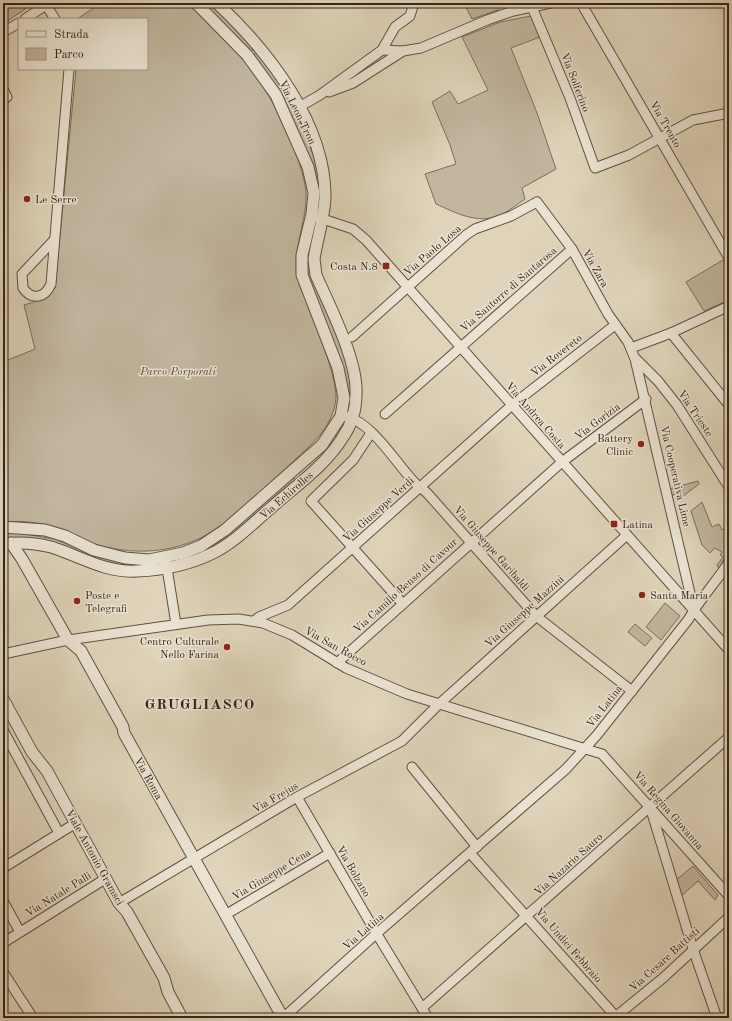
<svg xmlns="http://www.w3.org/2000/svg" width="732" height="1021" viewBox="0 0 732 1021" font-family="'Old Standard TT',serif">
  <style>
    .green { fill: #c2b69f; stroke: #7c6d5c }
    .lines { fill: none; stroke-linecap: round; stroke-linejoin: round }
    .minor-casing { stroke: #605042; stroke-width: 11 }
    .tertiary-casing { stroke: #605042; stroke-width: 13 }
    .minor { stroke: #eae3d2; stroke-width: 9 }
    .tertiary { stroke: #eae3d2; stroke-width: 11 }
    .poi-dot { fill: #8f2418; stroke: #eae3d2; stroke-width: 1.5 }
    .labels { text-anchor: middle; stroke-width: 3; stroke-linejoin: round; paint-order: stroke }
    .street-label { font-size: 11px; fill: #35241a; stroke: #eae3d2 }
    .poi-label { font-size: 11px; fill: #35241a; stroke: #eae3d2; text-anchor: start }
    .park-label { font-size: 11px; font-style: italic; fill: #58483b; stroke: #eae3d2 }
    .district-label { font-size: 15px; font-weight: bold; letter-spacing: 1px; fill: #35241a; stroke: #eae3d2 }
  </style>
  <rect width="100%" height="100%" fill="#dfd4ba"/>
  <filter id="stains"><feTurbulence type="fractalNoise" baseFrequency=".005" numOctaves="4"/><feColorMatrix values="0 0 0 0 .2 0 0 0 0 .09 0 0 0 0 .02 0 0 0 .5 -.17"/></filter>
  <radialGradient id="worn" r=".72"><stop offset=".6" stop-color="#630" stop-opacity="0"/><stop offset="1" stop-color="#630" stop-opacity=".3"/></radialGradient>
  <!-- green -->
  <g class="green">
    <path d="M3 3H34L3 24Z"/>
    <path d="M101 3H187C235 43 272 90 294 148 299 162 305 178 306 193 307 222 292 249 297 277 299 285 303 294 306 301 316 330 333 364 336 394 337 408 328 426 319 436 308 449 294 460 282 472 257 495 227 527 196 540 161 555 124 554 88 542 80 539 73 534 66 531 46 523 24 520 3 522V362L35 349 24 305 46 298 55 288 76 69H147V19H77Z"/>
    <path d="M201 3H210L254 49 249 53Z"/>
    <path d="M464 3H496L501 6 498 10 472 19Z"/>
    <path d="M531 16 540 37 511 48 537 113 556 169 522 188 525 199C517 204 508 212 499 216 477 224 456 213 436 204L425 174 456 164 450 145 432 102 450 91 458 104 488 90 462 37 500 22Z"/>
    <path d="M256 52 283 88 297 114 290 117 252 56Z"/>
    <path d="M298 117 316 162 322 198H316L292 120Z"/>
    <path d="M310 236 316 238 312 257 349 367 352 402 346 401 305 272Z"/>
    <path d="M723 260 729 270 727 274 729 277V300L704 311 686 282Z"/>
    <path d="M293 477 297 482 239 534 187 562 185 556Z"/>
    <path d="M698 481 699 484 682 497 680 493 670 496 669 489Z"/>
    <path d="M702 502 712 527 719 524 722 530 729 526V548L719 569 717 565 723 557 720 555 722 552 715 548 710 553 702 545 691 511Z"/>
    <path d="M18 533 55 539 87 553 110 560 147 563 139 570 3 541V534Z"/>
    <path d="M665 603 680 616 661 640 646 627Z"/>
    <path d="M635 624 652 638 645 646 628 632Z"/>
    <path d="M693 866 718 895 715 900 698 881 680 897 675 881Z"/>
  </g>
  <g class="lines">
    <!-- minor casing -->
    <g class="minor-casing">
      <g id="minor">
        <path d="M581 3 729 258"/>
        <path d="M46 5 55 19"/>
        <path d="M532 7 570 98 595 168 629 155 693 120 729 113"/>
        <path d="M25 19 49 3"/>
        <path d="M3 32 19 23"/>
        <path d="M382 50 403 51 421 48 487 20 513 11 551 3"/>
        <path d="M3 89 7 97"/>
        <path d="M329 92 353 83 403 51"/>
        <path d="M299 107 320 95 382 50 395 27 410 16 414 3"/>
        <path d="M317 217 353 229 366 240 729 650"/>
        <path d="M54 240 22 274 23 288C32 301 45 298 51 284L69 69"/>
        <path d="M671 333 729 405"/>
        <path d="M352 337 466 235 475 229 511 216 537 202 572 249 608 314 628 342 635 359 694 610"/>
        <path d="M631 348 671 333 729 306"/>
        <path d="M636 359 658 381 677 405 729 487"/>
        <path d="M385 414 572 249"/>
        <path d="M347 417C373 423 397 465 416 484 420 487 424 490 428 494L536 616 632 691"/>
        <path d="M371 433 353 460 311 501 403 604"/>
        <path d="M166 562 176 624"/>
        <path d="M254 621 259 617 288 605 512 405 615 325"/>
        <path d="M3 654 68 640 208 620 239 619 263 623 292 635 346 668 407 694 602 754 729 896"/>
        <path d="M337 663 562 462 646 399"/>
        <path d="M3 730 59 833"/>
        <path d="M412 767 477 847"/>
        <path d="M297 797 375 931 428 1018"/>
        <path d="M651 810 693 949 717 1018"/>
        <path d="M470 853 617 1018"/>
        <path d="M3 868 76 823"/>
        <path d="M3 901 20 932"/>
        <path d="M119 903 297 797 402 741 438 705 627 535"/>
        <path d="M225 915 330 853"/>
        <path d="M3 943 105 879"/>
        <path d="M3 972 33 1018"/>
        <path d="M422 1008 729 737"/>
        <path d="M283 1018 376 934 566 769 597 735 688 620C700 599 716 582 729 562"/>
        <path d="M614 1018 663 978 729 917"/>
      </g>
    </g>
    <!-- tertiary casing -->
    <g class="tertiary-casing">
      <g id="tertiary">
        <path d="M3 527 45 530 65 536 94 550 125 558 149 560 183 553 201 546 225 530 322 445 341 416 344 398 338 368 302 275V255L312 214 314 193 308 167 276 95 247 55 196 3"/>
        <path d="M11 543 22 559 68 640 81 651 123 727 124 733 283 1018"/>
        <path d="M3 544C19 542 35 543 51 547 80 556 105 573 137 571 162 570 188 565 211 554 234 543 253 523 272 507 297 485 326 465 343 437 352 424 356 410 356 394 358 361 330 307 316 275L314 259C317 239 324 219 325 198 326 124 268 51 217 3"/>
        <path d="M3 699 32 752 47 771 119 903 127 912 164 978 168 992 182 1018"/>
      </g>
    </g>
    <!-- minor -->
    <use href="#minor" class="minor"/>
    <!-- tertiary -->
    <use href="#tertiary" class="tertiary"/>
  </g>
  <!-- markers -->
  <g class="poi-dot">
    <circle cx="27" cy="199" r="4"/>
    <rect x="382" y="262" width="8" height="8" rx="2"/>
    <circle cx="641" cy="444" r="4"/>
    <rect x="610" y="520" width="8" height="8" rx="2"/>
    <circle cx="642" cy="595" r="4"/>
    <circle cx="77" cy="601" r="4"/>
    <circle cx="227" cy="647" r="4"/>
  </g>
  <g class="labels">
    <!-- street labels -->
    <g class="street-label">
      <text transform="translate(576 82) rotate(69)" y="4">Via Solferino</text>
      <text transform="translate(298 112) rotate(64)" y="4">Via Leon Tron</text>
      <text transform="translate(666 124) rotate(60)" y="4">Via Trento</text>
      <text transform="translate(432 250) rotate(-41)" y="4">Via Paolo Losa</text>
      <text transform="translate(596 268) rotate(61)" y="4">Via Zara</text>
      <text transform="translate(508 289) rotate(-41)" y="4">Via Santorre di Santarosa</text>
      <text transform="translate(556 355) rotate(-38)" y="4">Via Rovereto</text>
      <text transform="translate(696 413) rotate(56)" y="4">Via Trieste</text>
      <text transform="translate(536 415) rotate(49)" y="4">Via Andrea Costa</text>
      <text transform="translate(597 421) rotate(-37)" y="4">Via Gorizia</text>
      <text transform="translate(676 476) rotate(77)" y="4">Via Cooperativa Lime</text>
      <text transform="translate(286 495) rotate(-41)" y="4">Via Echirolles</text>
      <text transform="translate(378 509) rotate(-42)" y="4">Via Giuseppe Verdi</text>
      <text transform="translate(492 548) rotate(49)" y="4">Via Giuseppe Garibaldi</text>
      <text transform="translate(405 585) rotate(-42)" y="4">Via Camillo Benso di Cavour</text>
      <text transform="translate(524 611) rotate(-42)" y="4">Via Giuseppe Mazzini</text>
      <text transform="translate(336 646) rotate(29)" y="4">Via San Rocco</text>
      <text transform="translate(604 706) rotate(-52)" y="4">Via Latina</text>
      <text transform="translate(149 778) rotate(61)" y="4">Via Roma</text>
      <text transform="translate(275 797) rotate(-30)" y="4">Via Frejus</text>
      <text transform="translate(669 810) rotate(49)" y="4">Via Regina Giovanna</text>
      <text transform="translate(95 857) rotate(61)" y="4">Viale Antonio Gramsci</text>
      <text transform="translate(568 864) rotate(-42)" y="4">Via Nazario Sauro</text>
      <text transform="translate(354 871) rotate(60)" y="4">Via Bolzano</text>
      <text transform="translate(271 874) rotate(-31)" y="4">Via Giuseppe Cena</text>
      <text transform="translate(58 894) rotate(-32)" y="4">Via Natale Palli</text>
      <text transform="translate(363 931) rotate(-41)" y="4">Via Latina</text>
      <text transform="translate(569 945) rotate(49)" y="4">Via Undici Febbraio</text>
      <text transform="translate(664 959) rotate(-42)" y="4">Via Cesare Battisti</text>
    </g>
    <!-- poi labels -->
    <g class="poi-label">
      <text x="35" y="203">Le Serre</text>
      <text x="378" y="270" text-anchor="end">Costa N.8</text>
      <text x="633" y="442" text-anchor="end">Battery<tspan x="633" dy="13">Clinic</tspan></text>
      <text x="622" y="528">Latina</text>
      <text x="85" y="599">Poste e<tspan x="85" dy="13">Telegrafi</tspan></text>
      <text x="650" y="599">Santa Maria</text>
      <text x="219" y="645" text-anchor="end">Centro Culturale<tspan x="219" dy="13">Nello Farina</tspan></text>
    </g>
    <!-- park labels -->
    <g class="park-label">
      <text x="178" y="375">Parco Porporati</text>
    </g>
    <!-- district labels -->
    <g class="district-label">
      <text x="200" y="709">GRUGLIASCO</text>
    </g>
  </g>
  <!-- margin -->
  <rect width="732" height="1021" fill="none" stroke="#dfd4ba" stroke-width="16"/>
  <rect x="4" y="4" width="724" height="1013" fill="none" stroke="#35241a" stroke-width="2"/>
  <rect x="8" y="8" width="716" height="1005" fill="none" stroke="#35241a"/>
  <!-- legend -->
  <rect x="18" y="18" width="130" height="52" fill="#eae3d2" stroke="#a29788"/>
  <rect x="26" y="31" width="20" height="6" fill="#eae3d2" stroke="#a29788"/>
  <text x="54" y="38" font-size="12" fill="#35241a">Strada</text>
  <rect x="26" y="48" width="20" height="12" fill="#c2b69f" stroke="#a29788"/>
  <text x="54" y="58" font-size="12" fill="#35241a">Parco</text>
  <rect width="100%" height="100%" filter="url(#stains)"/>
  <rect width="100%" height="100%" fill="url(#worn)"/>
</svg>
